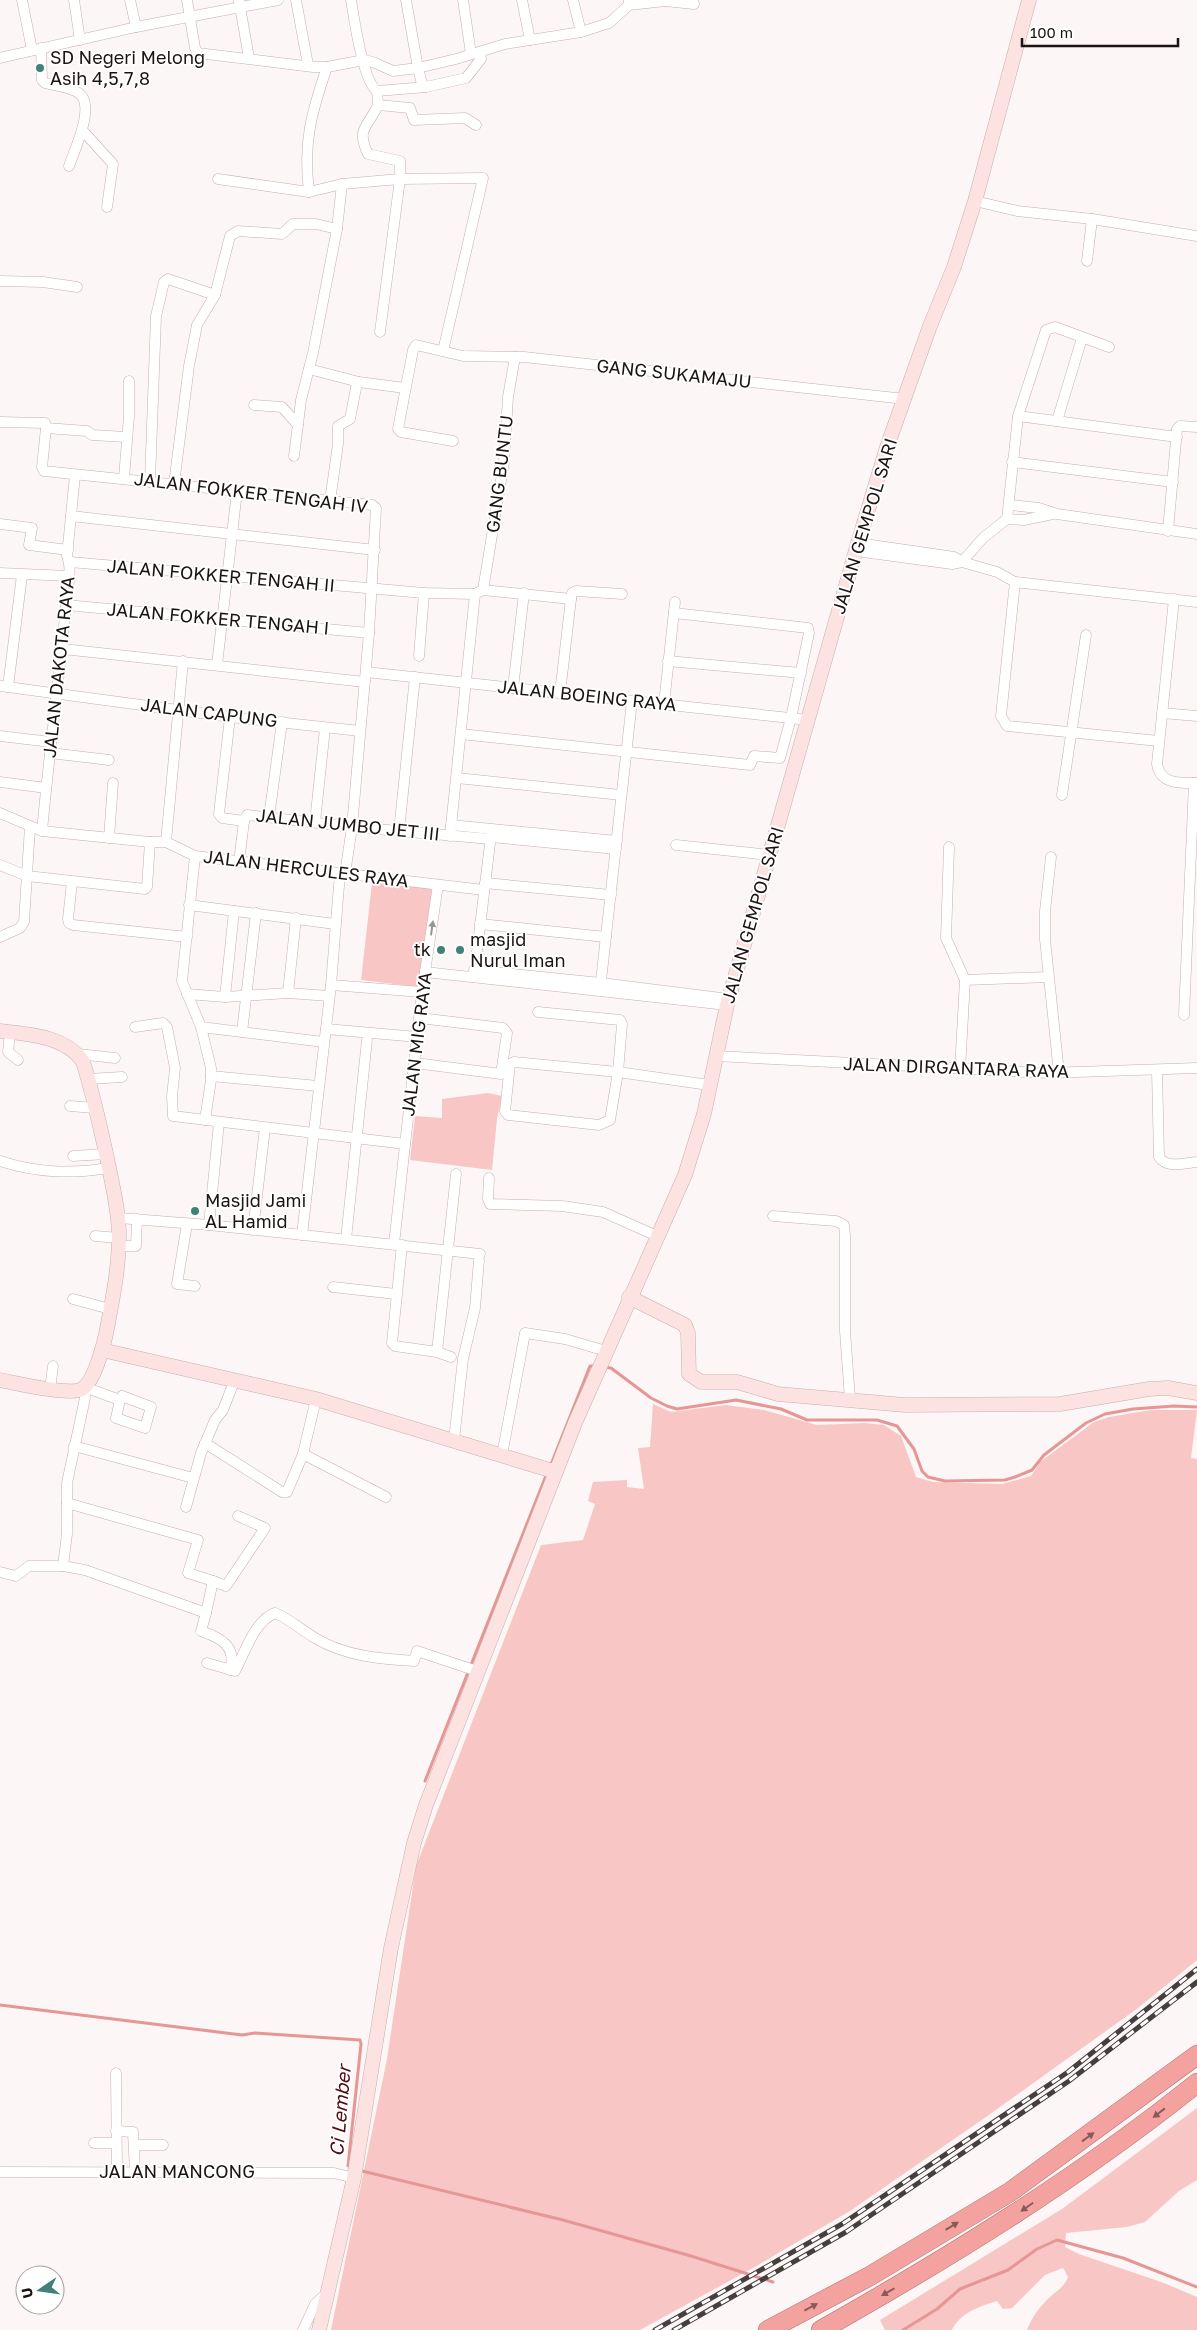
<svg xmlns="http://www.w3.org/2000/svg" width="1197" height="2330" viewBox="0 0 1197 2330" font-family="'Golos Text',sans-serif">
  <style>
    .green { fill: #f8c7c5 }
    .lines { fill: none; stroke-linecap: round; stroke-linejoin: round }
    .stream { stroke: #e69694; stroke-width: 3 }
    .street-casing { stroke: #c8aeac; stroke-width: 11 }
    .secondary-casing { stroke: #c8aeac; stroke-width: 15 }
    .highway-casing { stroke: #a8706e; stroke-width: 20 }
    .street { stroke: #fff; stroke-width: 10 }
    .secondary { stroke: #fce3e2; stroke-width: 14 }
    .highway { stroke: #f4a2a0; stroke-width: 19 }
    .rail-casing { stroke: #473e3e; stroke-width: 5 }
    .rail { stroke: #fff; stroke-width: 3; stroke-dasharray: 9; stroke-linecap: butt }
    .oneway { fill: #999594 }
    .oneway2 { fill: #885a59 }
    .poi-dot { fill: #3f8377; stroke: #fff; stroke-width: 2 }
    .labels { text-anchor: middle; stroke-width: 4; stroke-linejoin: round; paint-order: stroke }
    .poi-label { font-size: 18px; fill: #1c1312; stroke: #fff; text-anchor: start }
    .street-label { font-size: 18px; fill: #1c1312; stroke: #fff }
    .water-label { font-size: 19px; font-style: italic; fill: #520b13; stroke: #fff }
  </style>
  <rect width="100%" height="100%" fill="#fcf6f6"/>
  <!-- green -->
  <g class="green">
    <path d="M372 883 432 888 419 987 361 980Z"/>
    <path d="M488 1093 502 1096 497 1119 492 1170 410 1160 415 1116 442 1118V1099Z"/>
    <path d="M653 1404 671 1412 726 1405 764 1410 817 1425 865 1423 884 1425 901 1436 916 1477 933 1482 1002 1484 1031 1476 1040 1462 1094 1422 1109 1417 1151 1410H1197L1191 1458 1197 1459V1960L1138 2008 986 2117 850 2211 753 2268 640 2330H331L387 2059 416 1866 541 1545 583 1540 595 1504 588 1501 593 1482 627 1480V1487L644 1489 638 1448 650 1447Z"/>
    <path d="M1197 2108V2180L1179 2191 1145 2222 1127 2227 1066 2233 1065 2247 1079 2254 1164 2283 1197 2297V2330H1027C1032 2317 1040 2306 1050 2297 1058 2290 1064 2287 1068 2277L1063 2268 1045 2275 1012 2308 1003 2309 997 2301C980 2306 960 2313 952 2330H885L880 2320 1062 2209Z"/>
  </g>
  <g class="lines">
    <!-- stream -->
    <g class="stream">
      <path d="M603 1367 611 1368 651 1398 667 1406 677 1409 736 1400 781 1409 807 1420H877L897 1426 914 1449 922 1471 928 1477 945 1481 1005 1480 1015 1477 1032 1470 1044 1455 1086 1423 1105 1414 1133 1409 1174 1406 1197 1407"/>
      <path d="M550 1467 590 1366H597"/>
      <path d="M425 1781 547 1473"/>
      <path d="M0 2005 242 2035 255 2033 360 2040 361 2044 348 2166 352 2168"/>
      <path d="M358 2170 563 2220 691 2256 773 2282"/>
      <path d="M903 2330 937 2309 960 2289 1008 2270 1037 2249 1057 2240 1123 2258 1197 2287"/>
    </g>
    <!-- street casing -->
    <g class="street-casing">
      <g id="street">
        <path d="M22 0 32 50"/>
        <path d="M74 0 80 40"/>
        <path d="M130 0 136 27"/>
        <path d="M187 0 195 48 198 53 313 67H327L364 60 373 62 393 71 418 68 422 84 426 87 466 78 481 59 480 52"/>
        <path d="M296 0 308 65"/>
        <path d="M351 0C354 18 363 82 377 91L426 87"/>
        <path d="M406 0 418 68 456 59 505 44 581 32 609 23 629 5V0"/>
        <path d="M463 0 471 54"/>
        <path d="M522 0 530 40"/>
        <path d="M573 0 581 32"/>
        <path d="M239 1 249 58"/>
        <path d="M629 5 665 1 694 4 693 0"/>
        <path d="M41 48 42 80 45 83C55 86 72 87 80 94 95 108 74 151 69 166"/>
        <path d="M0 58 136 27 278 0"/>
        <path d="M377 91C377 96 379 103 377 107 367 128 356 129 368 154L400 161V179L483 178 443 351"/>
        <path d="M378 105 410 108 414 120 465 118 476 125"/>
        <path d="M82 130 113 164 107 207"/>
        <path d="M218 179 309 192 342 184 400 179 380 332"/>
        <path d="M309 192C303 143 311 114 327 67"/>
        <path d="M975 201 1017 211 1092 219 1197 236"/>
        <path d="M1087 261 1092 219"/>
        <path d="M0 281 43 282 77 287"/>
        <path d="M215 295 230 236 238 231 282 234 293 224H316L337 229 342 184"/>
        <path d="M309 369 359 382"/>
        <path d="M254 405 282 407 298 425"/>
        <path d="M1018 416 1177 437"/>
        <path d="M1057 421 1082 338"/>
        <path d="M0 422 45 423 46 428"/>
        <path d="M46 428 42 467 44 471 372 505 376 508 369 633 352 827 345 874"/>
        <path d="M46 428 87 431 92 435 126 437"/>
        <path d="M453 441 401 432 398 429 413 350 416 345 463 356 524 357 905 399"/>
        <path d="M294 456 301 400 313 353 337 229"/>
        <path d="M1012 462 1173 482"/>
        <path d="M124 478 129 416V381"/>
        <path d="M150 481 156 316 164 282 168 279 215 295 197 325 189 366 174 484"/>
        <path d="M330 501 338 444V426L350 419 357 383 359 382 405 388"/>
        <path d="M1010 505 1039 508 1057 514 1197 534"/>
        <path d="M71 516 375 550"/>
        <path d="M1007 519 1018 416 1046 330 1055 327 1109 347"/>
        <path d="M0 524 32 528 29 545 68 550"/>
        <path d="M1168 531 1177 429 1180 426 1197 427"/>
        <path d="M858 543 954 557 962 562 997 572 1015 582 1001 716 1007 726 1159 741"/>
        <path d="M856 551 952 564 962 562"/>
        <path d="M70 562 424 593 475 594 483 590 571 599 560 693"/>
        <path d="M962 562 983 538 1007 519 1024 520 1053 514"/>
        <path d="M0 573 69 576"/>
        <path d="M1015 582 1197 602"/>
        <path d="M483 590 504 462 508 397 515 357"/>
        <path d="M571 599 572 593 576 591 622 594"/>
        <path d="M1174 599 1157 764C1160 784 1179 783 1197 783"/>
        <path d="M66 605 369 633"/>
        <path d="M63 649 365 682"/>
        <path d="M419 656 424 593"/>
        <path d="M668 661 801 673"/>
        <path d="M217 665 237 491"/>
        <path d="M366 672 809 720"/>
        <path d="M0 686 230 717 360 731"/>
        <path d="M8 687 22 575"/>
        <path d="M513 688 524 593"/>
        <path d="M664 704 675 602"/>
        <path d="M1162 713 1197 716"/>
        <path d="M230 717 219 814 222 818 244 821 247 815 352 827 491 839"/>
        <path d="M461 734 750 765 754 756 780 758 791 718 809 633 808 628 674 613"/>
        <path d="M0 736 51 742"/>
        <path d="M50 753 109 760"/>
        <path d="M457 778 621 795"/>
        <path d="M0 782 46 788"/>
        <path d="M1062 795 1086 635"/>
        <path d="M0 813 42 831 150 842H166L195 856 484 890"/>
        <path d="M269 817 282 722"/>
        <path d="M315 822 325 728"/>
        <path d="M451 825 617 841"/>
        <path d="M42 831C49 755 59 681 66 605 67 590 73 571 67 556L75 475"/>
        <path d="M399 831 415 677"/>
        <path d="M450 836 475 594"/>
        <path d="M491 837 616 849"/>
        <path d="M109 838 113 783"/>
        <path d="M166 842 183 661"/>
        <path d="M676 845 770 855"/>
        <path d="M949 847 946 938 965 980 960 1070"/>
        <path d="M195 856 182 981 201 1027 211 1068V1080L205 1120"/>
        <path d="M1051 857 1045 911V939L1059 1073"/>
        <path d="M239 862 244 821"/>
        <path d="M0 865 27 876 145 889 147 887 150 842"/>
        <path d="M72 882 68 919 69 923 73 925 187 937"/>
        <path d="M485 883 611 895"/>
        <path d="M189 905 335 924"/>
        <path d="M480 924 606 937"/>
        <path d="M0 937 20 928 24 922 30 827"/>
        <path d="M474 970 601 983 729 999"/>
        <path d="M425 972 727 1005"/>
        <path d="M474 977 491 835"/>
        <path d="M965 980 1048 977"/>
        <path d="M331 985 422 992"/>
        <path d="M600 990 632 701"/>
        <path d="M288 993 296 918"/>
        <path d="M187 994 225 997 288 993 329 996"/>
        <path d="M225 997 234 911"/>
        <path d="M538 1012 620 1020 622 1024 618 1072 610 1120 599 1125 508 1115 505 1111 510 1064 514 1062 618 1072 709 1085"/>
        <path d="M1184 1015 1194 783"/>
        <path d="M135 1027 163 1023 167 1027 175 1068 172 1096 173 1116 405 1144"/>
        <path d="M201 1027 324 1042"/>
        <path d="M326 1029 418 1037"/>
        <path d="M10 1032 8 1052 18 1060"/>
        <path d="M242 1032 256 913"/>
        <path d="M78 1054 115 1058"/>
        <path d="M716 1056 1046 1073 1197 1068"/>
        <path d="M415 1063 501 1074 507 1033 503 1028 420 1018"/>
        <path d="M1157 1071 1159 1157C1167 1169 1185 1163 1197 1162"/>
        <path d="M211 1076 318 1086"/>
        <path d="M88 1079 122 1077"/>
        <path d="M70 1106 95 1108"/>
        <path d="M73 1156 106 1154"/>
        <path d="M0 1161C37 1173 71 1174 109 1168"/>
        <path d="M489 1178 488 1199 490 1204 562 1206 603 1212 657 1236"/>
        <path d="M773 1216 836 1221 844 1225 845 1236V1331L850 1399"/>
        <path d="M119 1218 209 1225 480 1254"/>
        <path d="M187 1224 177 1284 195 1286"/>
        <path d="M209 1225 219 1122"/>
        <path d="M253 1230 265 1128"/>
        <path d="M302 1235 331 985 340 873"/>
        <path d="M95 1236 119 1238"/>
        <path d="M346 1239 367 1040"/>
        <path d="M394 1244 422 992 438 885"/>
        <path d="M402 1245 392 1343 395 1346 437 1352 451 1357"/>
        <path d="M119 1246H136L137 1219"/>
        <path d="M333 1287 396 1294"/>
        <path d="M73 1299 110 1309"/>
        <path d="M437 1352 456 1174"/>
        <path d="M84 1387 120 1400 116 1418 145 1428 151 1407 122 1396 120 1400"/>
        <path d="M50 1389 53 1366"/>
        <path d="M454 1440 463 1359 475 1308 479 1260"/>
        <path d="M205 1443 282 1492H287L303 1454 316 1399"/>
        <path d="M74 1446 193 1478"/>
        <path d="M303 1454 386 1497"/>
        <path d="M502 1455 525 1333 565 1339 606 1351"/>
        <path d="M186 1507 201 1453 215 1420 223 1410 235 1379"/>
        <path d="M63 1566 67 1534V1483L85 1398 84 1388"/>
        <path d="M0 1572 16 1576 29 1566H63L85 1570 206 1613 213 1581 188 1573 198 1540 67 1503"/>
        <path d="M213 1581 226 1586 265 1528 238 1516"/>
        <path d="M206 1613 201 1631C221 1638 237 1646 230 1670"/>
        <path d="M207 1663 235 1671C245 1653 254 1621 275 1613 290 1619 301 1630 315 1638 345 1656 380 1659 414 1661L417 1651 477 1671"/>
        <path d="M116 2073 117 2172"/>
        <path d="M116 2131 133 2132 135 2172"/>
        <path d="M94 2143H116"/>
        <path d="M134 2145H163"/>
        <path d="M0 2172 334 2173 354 2178"/>
        <path d="M303 2330 315 2304 327 2293"/>
      </g>
    </g>
    <!-- secondary casing -->
    <g class="secondary-casing">
      <g id="secondary">
        <path d="M0 1031C28 1034 66 1036 83 1062 93 1093 100 1126 107 1158 112 1184 119 1210 119 1236 119 1269 112 1302 106 1334 103 1347 94 1382 82 1389 70 1396 16 1383 0 1380"/>
        <path d="M629 1297 685 1325 688 1333 689 1374 701 1382H737L778 1394 905 1405 1060 1404 1149 1389 1168 1388 1197 1393"/>
        <path d="M102 1350 316 1399 556 1472"/>
        <path d="M319 2330 354 2178 391 1948 414 1843 426 1805 575 1423 685 1175 704 1114 727 1005 858 543 887 447 930 326 954 267 975 201 1029 0"/>
      </g>
    </g>
    <!-- highway casing -->
    <g class="highway-casing">
      <g id="highway">
        <path d="M768 2330 870 2276 1010 2192 1197 2055"/>
        <path d="M821 2330C952 2256 1080 2177 1197 2083"/>
      </g>
    </g>
    <!-- street -->
    <use href="#street" class="street"/>
    <!-- secondary -->
    <use href="#secondary" class="secondary"/>
    <!-- highway -->
    <use href="#highway" class="highway"/>
    <!-- rail casing -->
    <g class="rail-casing">
      <g id="rail">
        <path d="M655 2330 842 2224 1068 2072 1197 1969"/>
        <path d="M674 2330 846 2232 1069 2081 1197 1982"/>
      </g>
    </g>
    <!-- rail -->
    <use href="#rail" class="rail"/>
  </g>
  <!-- one-way arrows -->
  <defs><path id="oneway-solid" d="M-6-.8H1V-3.2L6.5 0L1 3.2V.8H-6Z" transform="scale(1.25)"/></defs>
  <use class="oneway" href="#oneway-solid" transform="translate(432 928) rotate(-82)"/>
  <g class="oneway2">
    <use href="#oneway-solid" transform="translate(1159 2113) rotate(142)"/>
    <use href="#oneway-solid" transform="translate(1088 2137) rotate(-36)"/>
    <use href="#oneway-solid" transform="translate(1027 2207) rotate(145)"/>
    <use href="#oneway-solid" transform="translate(952 2226) rotate(-31)"/>
    <use href="#oneway-solid" transform="translate(888 2292) rotate(150)"/>
    <use href="#oneway-solid" transform="translate(811 2307) rotate(-28)"/>
  </g>
  <!-- markers -->
  <g class="poi-dot">
    <circle cx="40" cy="68" r="5"/>
    <circle cx="441" cy="950" r="5"/>
    <circle cx="460" cy="950" r="5"/>
    <circle cx="195" cy="1211" r="5"/>
  </g>
  <g class="labels">
    <!-- poi labels -->
    <g class="poi-label">
      <text x="50" y="64">SD Negeri Melong<tspan x="50" dy="21">Asih 4,5,7,8</tspan></text>
      <text x="470" y="946">masjid<tspan x="470" dy="21">Nurul Iman</tspan></text>
      <text x="431" y="956" text-anchor="end">tk</text>
      <text x="205" y="1207">Masjid Jami<tspan x="205" dy="21">AL Hamid</tspan></text>
    </g>
    <!-- street labels -->
    <g class="street-label">
      <text transform="translate(674 374) rotate(6)" y="6">GANG SUKAMAJU</text>
      <text transform="translate(500 474) rotate(-83)" y="6">GANG BUNTU</text>
      <text transform="translate(251 493) rotate(7)" y="6">JALAN FOKKER TENGAH IV</text>
      <text transform="translate(865 526) rotate(-73)" y="6">JALAN GEMPOL SARI</text>
      <text transform="translate(221 576) rotate(5)" y="6">JALAN FOKKER TENGAH II</text>
      <text transform="translate(218 619) rotate(5)" y="6">JALAN FOKKER TENGAH I</text>
      <text transform="translate(59 667) rotate(-84)" y="6">JALAN DAKOTA RAYA</text>
      <text transform="translate(587 696) rotate(6)" y="6">JALAN BOEING RAYA</text>
      <text transform="translate(209 713) rotate(7)" y="6">JALAN CAPUNG</text>
      <text transform="translate(348 825) rotate(6)" y="6">JALAN JUMBO JET III</text>
      <text transform="translate(306 869) rotate(7)" y="6">JALAN HERCULES RAYA</text>
      <text transform="translate(753 915) rotate(-74)" y="6">JALAN GEMPOL SARI</text>
      <text transform="translate(417 1044) rotate(-83)" y="6">JALAN MIG RAYA</text>
      <text transform="translate(956 1068) rotate(2)" y="6">JALAN DIRGANTARA RAYA</text>
      <text x="177" y="2178">JALAN MANCONG</text>
    </g>
    <!-- water labels -->
    <g class="water-label">
      <text transform="translate(340 2111) rotate(-85)" y="7">Ci Lember</text>
    </g>
  </g>
  <!-- north arrow -->
  <g transform="translate(40 2290) rotate(257)"><circle r="24" fill="#ffffff" stroke="#a4a1a0"/>
  <path d="M0-4L9 19L0 12L-9 19Z" fill="#3f8377"/>
  <text y="-8" font-size="14" font-weight="bold" text-anchor="middle" fill="#1c1312">U</text>
  </g>
  <!-- scale -->
  <path d="M1022 38v8h156v-8" fill="none" stroke="#1c1312" stroke-width="2.5"/>
  <text x="1030" y="38" font-size="15" fill="#1c1312" stroke="#ffffff" stroke-width="4" paint-order="stroke">100 m</text>
</svg>
